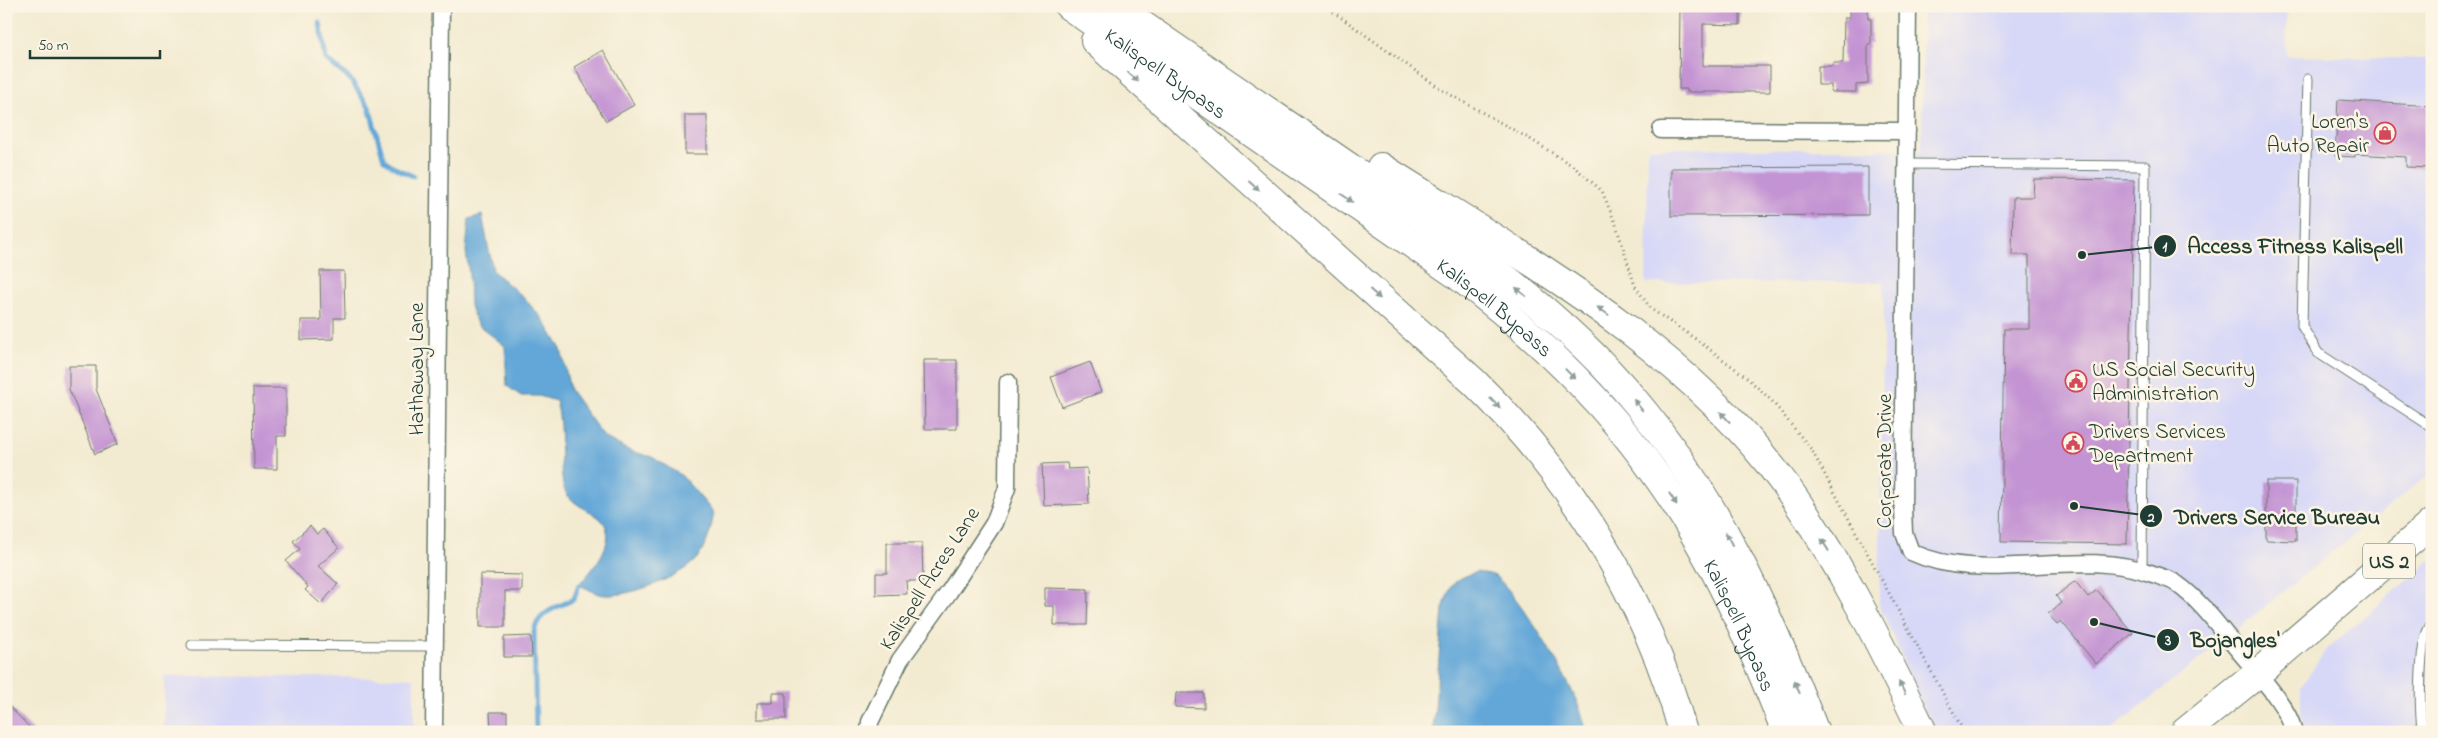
<svg xmlns="http://www.w3.org/2000/svg" width="2438" height="738" viewBox="0 0 2438 738" font-family="'Indie Flower',sans-serif">
  <style>
    .built { fill: #d7d7f8 }
    .water { fill: #64a7d8; stroke: #427286 }
    .lines { fill: none; stroke-linecap: round; stroke-linejoin: round }
    .stream { stroke: #64a7d8; stroke-width: 5 }
    .building { fill: #c393d3 }
    .service-casing { stroke: #697a6b; stroke-width: 11 }
    .minor-casing { stroke: #697a6b; stroke-width: 19 }
    .trunk-casing { stroke: #697a6b; stroke-width: 30 }
    .path { stroke: #697a6b; stroke-width: 3; stroke-dasharray: 1 4; stroke-linecap: butt }
    .service { stroke: #fff; stroke-width: 9 }
    .minor { stroke: #fff; stroke-width: 16 }
    .trunk { stroke: #fff; stroke-width: 28 }
    .oneway { fill: #8f9e9a }
    .labels { text-anchor: middle; stroke-width: 5; stroke-linejoin: round; paint-order: stroke }
    .shield { fill: #fcf5e5; stroke: #617469; stroke-width: 1 }
    .shield-label { font-size: 20px; font-weight: bold; fill: #1f3d34 }
    .street-label { font-size: 21px; fill: #1f3d34; stroke: #fcf5e5 }
    .poi-label { font-size: 21px; fill: #1f3d34; stroke: #fcf5e5; text-anchor: start }
    .leader { fill: none; stroke: #1f3d34; stroke-width: 2 }
    .callout-dot { fill: #1f3d34; stroke: #fcf5e5; stroke-width: 2 }
    .mark-label { font-size: 15px; text-anchor: middle; font-weight: bold; fill: #fff }
    .callout-label { font-size: 22px; text-anchor: middle; font-weight: bold; fill: #1f3d34; stroke: #fcf5e5; stroke-width: 5; stroke-linejoin: round; paint-order: stroke }
  </style>
  <rect width="100%" height="100%" fill="#fcf5e5"/>
  <filter id="ink" filterUnits="userSpaceOnUse"><feTurbulence type="fractalNoise" baseFrequency=".02" numOctaves="2"/><feDisplacementMap in="SourceGraphic" scale="10" xChannelSelector="R" yChannelSelector="G"/><feConvolveMatrix kernelMatrix="1 2 1 2 8 2 1 2 1" color-interpolation-filters="sRGB"/></filter>
  <filter id="wash" filterUnits="userSpaceOnUse"><feTurbulence type="fractalNoise" baseFrequency=".0096" numOctaves="4" result="noise"/><feDisplacementMap in="SourceGraphic" scale="20" xChannelSelector="R" yChannelSelector="G"/><feGaussianBlur stdDeviation="1.12" result="paint"/><feColorMatrix in="noise" values="0 0 0 0 0 0 0 0 0 0 0 0 0 0 0 0 0 1.4 0 .05"/><feComposite in="paint" operator="in"/></filter>
  <g filter="url(#wash)">
    <rect width="100%" height="100%" fill="#f3ebd1"/>
    <!-- built -->
    <g class="built">
      <path d="M1923 6H2287L2286 56 2432 59V472L2109 732H1934L1879 604 1884 282 1646 283 1648 148 1922 150Z"/>
      <path d="M2432 559V732H2305L2301 717V687L2325 651Z"/>
      <path d="M164 676 414 678V732H164Z"/>
    </g>
    <!-- water -->
    <g class="water">
      <path d="M482 215 493 271 523 297 542 318 561 349 570 390 604 437 630 451 652 457 682 476 714 513C711 528 708 544 699 556 683 577 629 597 604 595 596 594 587 588 579 585 593 569 623 536 598 517 586 508 567 503 563 485 558 456 564 430 556 401L539 396H521L507 386 505 346 477 324 470 306 469 274 466 251 469 219Z"/>
      <path d="M1476 572C1482 573 1490 573 1495 576 1521 597 1584 699 1586 732H1433L1443 609C1451 584 1451 581 1476 572Z"/>
    </g>
    <g class="lines">
      <!-- stream -->
      <g class="stream">
        <path d="M320 23 326 59 350 79 369 107 384 160 399 170 413 176"/>
        <path d="M536 732 534 632C538 611 557 608 574 599L579 585"/>
      </g>
    </g>
    <g id="blocks">
      <!-- building -->
      <g class="building">
        <path d="M1680 6H1740V25L1703 24V66H1770V92H1687V89H1679Z"/>
        <path d="M1849 6H1868V19H1871V44H1868V84L1856 85V92H1831V85H1818V66H1833V63H1843L1844 18H1849Z"/>
        <path d="M603 50 634 105 606 121 574 67Z"/>
        <path d="M2338 100 2432 106V168L2406 167V157L2355 154V157L2335 156Z"/>
        <rect x="685" y="115" width="22" height="39"/>
        <path d="M1868 167V215L1671 216V168Z"/>
        <path d="M2034 179 2134 180 2127 544 2001 542 2004 329H2029V255H2012L2013 197H2033Z"/>
        <path d="M320 271H344L345 318H334V339L301 340V320H321Z"/>
        <path d="M924 360H957V429H925Z"/>
        <path d="M1090 362 1101 392 1062 407 1051 377Z"/>
        <path d="M69 366H96V389L118 444 95 454 69 389Z"/>
        <path d="M253 388H286V436H277V469H254Z"/>
        <path d="M1067 463 1068 469 1087 468 1089 504 1044 506 1042 464Z"/>
        <path d="M2266 481H2296V541L2266 540Z"/>
        <path d="M310 526 317 534 323 529 339 548 318 566 338 584 321 604 305 590 308 587 286 561 300 549 293 541Z"/>
        <path d="M887 543H922L923 581H906L907 594 876 595V573H887Z"/>
        <path d="M480 574 522 575V591H505V627H480Z"/>
        <path d="M2075 581 2088 597 2097 590 2133 633 2096 664 2061 621 2057 624 2048 614 2061 603 2056 596Z"/>
        <path d="M1045 588 1088 589 1087 625H1054V606H1045Z"/>
        <path d="M531 636 532 657H504V637Z"/>
        <path d="M773 693H786V719H757V703H773Z"/>
        <path d="M1176 693H1204V708L1175 707Z"/>
        <path d="M6 703 34 732H6Z"/>
        <path d="M490 712H507V732H491Z"/>
      </g>
    </g>
  </g>
  <g filter="url(#ink)">
    <use href="#blocks" fill-opacity="0" stroke="#697a6b" stroke-width="1"/>
    <g class="lines">
      <!-- service casing -->
      <g class="service-casing">
        <g id="service">
          <path d="M2308 79 2302 326 2318 353 2432 427"/>
          <path d="M1907 164 2145 166 2142 570"/>
          <path d="M192 645 434 646"/>
          <path d="M2423 732C2419 713 2418 636 2432 624"/>
        </g>
      </g>
      <!-- minor casing -->
      <g class="minor-casing">
        <g id="minor">
          <path d="M1908 6 1903 508 1904 533 1911 552C1986 587 2076 545 2153 574 2160 577 2171 579 2177 584 2201 601 2220 628 2239 651 2256 672 2288 705 2294 732"/>
          <path d="M1661 130 1907 131"/>
          <path d="M434 732 441 6"/>
          <path d="M869 732 870 722 900 660 949 592 994 523 1007 488 1008 382"/>
        </g>
      </g>
      <!-- trunk casing -->
      <g class="trunk-casing">
        <g id="trunk">
          <path id="s1" d="M1069 6 1457 275C1534 333 1606 402 1661 482 1715 559 1752 645 1786 732"/>
          <path d="M1115 6C1195 62 1275 116 1355 171 1454 239 1557 307 1635 401 1717 498 1769 614 1815 732"/>
          <path d="M1095 41 1474 382C1573 479 1646 598 1683 732"/>
          <path d="M1381 167C1524 258 1685 346 1786 486 1841 563 1882 647 1923 732"/>
          <path d="M2185 732 2257 674 2432 523"/>
        </g>
      </g>
      <!-- path -->
      <path class="path" d="M1325 6 1442 90 1530 139 1573 166 1602 191 1616 225 1635 286 1651 309 1697 340 1745 376 1771 400 1811 449 1964 732"/>
      <!-- service -->
      <use href="#service" class="service"/>
      <!-- minor -->
      <use href="#minor" class="minor"/>
      <!-- trunk -->
      <use href="#trunk" class="trunk"/>
    </g>
    <!-- one-way arrows -->
    <defs><path id="oneway-solid" d="M-6-.8H1V-3.2L6.5 0L1 3.2V.8H-6Z" transform="scale(1.25)"/></defs>
    <g class="oneway">
      <use href="#oneway-solid" transform="translate(1133 77) rotate(42)"/>
      <use href="#oneway-solid" transform="translate(1254 186) rotate(42)"/>
      <use href="#oneway-solid" transform="translate(1347 198) rotate(35)"/>
      <use href="#oneway-solid" transform="translate(1521 292) rotate(-140)"/>
      <use href="#oneway-solid" transform="translate(1375 294) rotate(42)"/>
      <use href="#oneway-solid" transform="translate(1603 311) rotate(-145)"/>
      <use href="#oneway-solid" transform="translate(1570 374) rotate(46)"/>
      <use href="#oneway-solid" transform="translate(1495 403) rotate(45)"/>
      <use href="#oneway-solid" transform="translate(1638 405) rotate(-129)"/>
      <use href="#oneway-solid" transform="translate(1725 417) rotate(-133)"/>
      <use href="#oneway-solid" transform="translate(1673 499) rotate(57)"/>
      <use href="#oneway-solid" transform="translate(1729 539) rotate(-117)"/>
      <use href="#oneway-solid" transform="translate(1825 545) rotate(-122)"/>
      <use href="#oneway-solid" transform="translate(1797 687) rotate(-113)"/>
      <use href="#oneway-solid" transform="translate(1902 688) rotate(-117)"/>
    </g>
  </g>
  <!-- icons -->
  <defs>
    <g id="shop-ring" transform="scale(1.125)"><circle r="9.5" fill="#fcf5e5" stroke="#d1495b" stroke-width="1.5"/><path d="M-5-2.5h2.3a2.7 3.5 0 0 1 5.4 0H5L5.5 6h-11ZM-1.5-2.5h3a1.5 2.3 0 0 0-3 0Z" fill="#d1495b"/></g>
    <g id="civic-ring" transform="scale(1.125)"><circle r="9.5" fill="#fcf5e5" stroke="#d1495b" stroke-width="1.5"/><path d="M-.6-6.5H3V-4.5H.6V-3L4-1V1h2V6H-6V1h2V-1L-.6-3ZM-1.2 2.5V6h2.4V2.5Z" fill="#d1495b"/></g>
  </defs>
  <g fill-rule="evenodd">
    <use href="#shop-ring" x="2385" y="133"/>
    <use href="#civic-ring" x="2076" y="381"/>
    <use href="#civic-ring" x="2073" y="443"/>
  </g>
  <g class="labels">
    <!-- shield labels -->
    <rect class="shield" x="2363" y="543.5" width="52" height="35" rx="4"/>
    <g class="shield-label">
      <text x="2389" y="568">US 2</text>
    </g>
    <!-- street labels -->
    <g class="street-label">
      <text dy="7" stroke="none"><textPath href="#s1" startOffset="118">Kalispell Bypass</textPath></text>
      <text dy="7" stroke="none"><textPath href="#s1" startOffset="522">Kalispell Bypass</textPath></text>
      <text transform="translate(416 369) rotate(-90)" y="7">Hathaway Lane</text>
      <text transform="translate(1884 461) rotate(-90)" y="7">Corporate Drive</text>
      <text transform="translate(929 578) rotate(-57)" y="7">Kalispell Acres Lane</text>
      <text dy="7" stroke="none"><textPath href="#s1" startOffset="928">Kalispell Bypass</textPath></text>
    </g>
    <!-- poi labels -->
    <g class="poi-label">
      <text x="2369" y="128" text-anchor="end">Loren's<tspan x="2369" dy="24">Auto Repair</tspan></text>
      <text x="2092" y="376">US Social Security<tspan x="2092" dy="24">Administration</tspan></text>
      <text x="2089" y="438">Drivers Services<tspan x="2089" dy="24">Department</tspan></text>
    </g>
  </g>
  <!-- callouts -->
  <path class="leader" d="M2082 255L2165 246M2074 506L2151 516M2094 622L2168 640"/>
  <g class="callout-dot">
    <circle cx="2082" cy="255" r="5"/>
    <circle cx="2074" cy="506" r="5"/>
    <circle cx="2094" cy="622" r="5"/>
    <circle cx="2165" cy="246" r="12"/>
    <circle cx="2151" cy="516" r="12"/>
    <circle cx="2168" cy="640" r="12"/>
  </g>
  <g class="mark-label">
    <text x="2165" y="251">1</text>
    <text x="2151" y="522">2</text>
    <text x="2168" y="645">3</text>
  </g>
  <g class="callout-label">
    <text x="2295" y="253">Access Fitness Kalispell</text>
    <text x="2277" y="524">Drivers Service Bureau</text>
    <text x="2235" y="647">Bojangles'</text>
  </g>
  <!-- margin -->
  <rect width="2438" height="738" fill="none" stroke="#fcf5e5" stroke-width="25"/>
  <!-- scale -->
  <path d="M30 50v8h130v-8" fill="none" stroke="#1f3d34" stroke-width="2.5"/>
  <text x="38" y="50" font-size="15" fill="#1f3d34" stroke="#fcf5e5" stroke-width="4" paint-order="stroke">50 m</text>
</svg>
